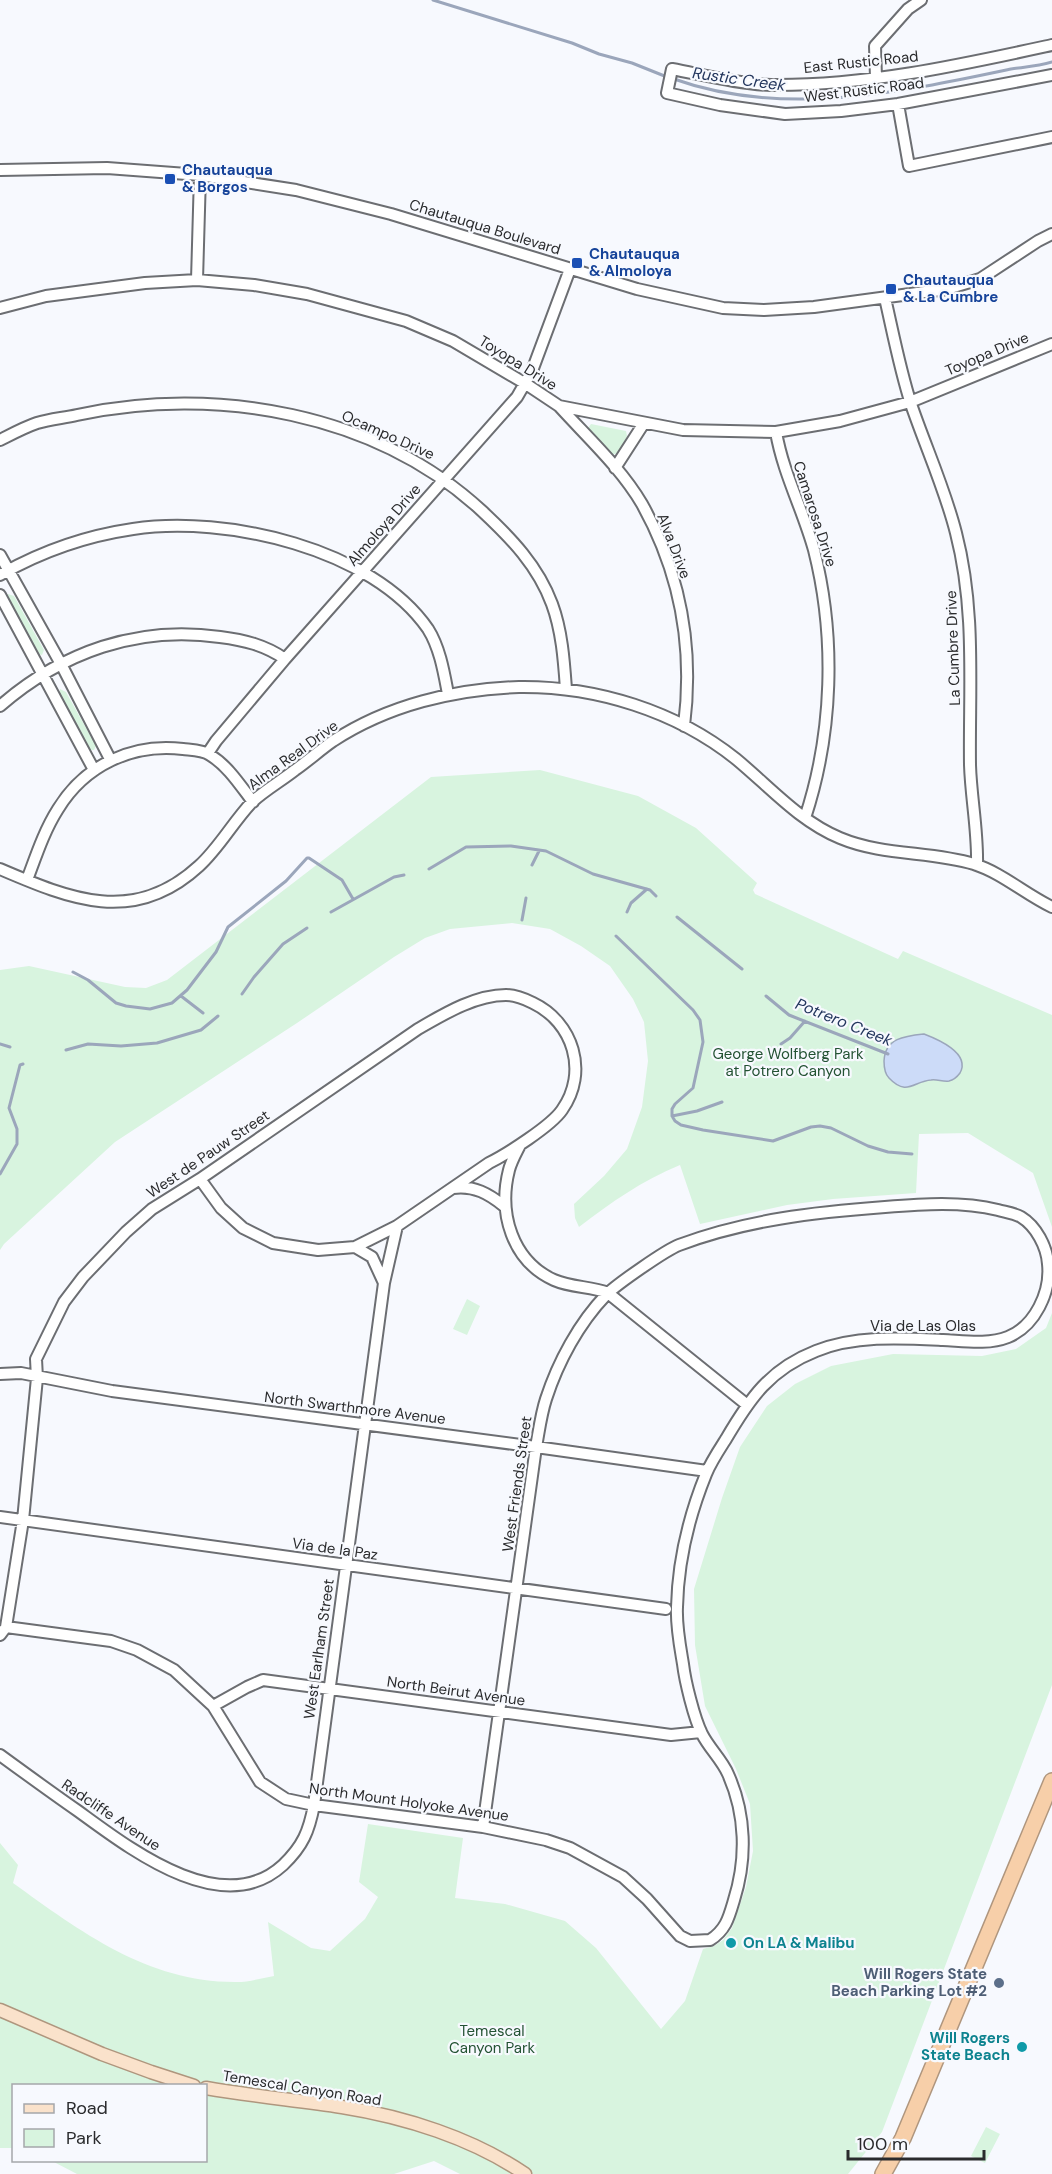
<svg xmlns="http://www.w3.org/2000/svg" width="1052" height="2174" font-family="'DM Sans',sans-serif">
	<rect width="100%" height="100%" fill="#f7f9fe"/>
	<path fill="#d8f4df" d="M591 424 626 431 627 436 618 453 612 455 590 433 588 428Z
		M8 594 14 596 44 650 42 655 37 654 6 597Z
		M60 689 66 692 96 746 94 750H89L59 695Z
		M540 770 638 796 696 828 757 883 753 890 755 894 898 959 903 951 1052 1015V1227L1033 1173 968 1133 919 1134 916 1193 833 1199 787 1205 700 1224 680 1165C641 1181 612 1202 579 1227L575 1218 574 1204 604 1176 627 1149 642 1107 648 1061 644 1022 633 999 610 966 581 946 550 929 512 923 450 929 425 938 394 957 297 1023 115 1142 4 1244 0 1250V970L29 966 125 987 146 988 167 980 431 777Z
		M467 1299 480 1306 467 1335 453 1329Z
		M1052 1313V1685L882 2132 848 2174H460L434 2161 394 2174H77L52 2161 206 2160V2086H14L13 2148H0V1843L18 1865 13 1883C81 1932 149 1983 237 1982 249 1982 262 1978 274 1976L268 1922 311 1948 330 1951 365 1919 378 1897 359 1882 368 1824 463 1838 455 1898 505 1904 565 1921 596 1948 661 2029 685 2001 703 1949 714 1946 723 1940 732 1928 746 1887 753 1851 750 1804 736 1769 705 1706 695 1645 694 1589 722 1498 740 1447 767 1406 795 1384 831 1366 893 1354 982 1356 1016 1349 1046 1328Z
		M986 2127 1000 2134 985 2163 971 2156Z"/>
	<path fill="#ccdbf8" stroke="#9ba6bb" stroke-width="1.5" d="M924 1034C937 1039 971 1053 960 1073 957 1077 954 1080 949 1081 943 1082 937 1079 931 1080 914 1081 907 1097 889 1078 885 1074 884 1068 884 1061 885 1038 905 1036 924 1034Z"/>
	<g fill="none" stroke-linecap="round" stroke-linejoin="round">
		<path stroke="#9ba6bb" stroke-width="3" d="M433 0 572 43 599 54 632 63 667 77
			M674 79C782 118 902 92 1011 69 1025 67 1039 66 1052 62
			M532 865 539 851
			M429 869 466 847 511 846 546 851 593 874 650 890 656 896
			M331 912 394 877 404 875
			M627 912 631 903 647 889
			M677 917 742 969
			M522 920 526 898
			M616 936 693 1010 700 1020 703 1042 693 1088 675 1104 672 1109V1116L675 1121 681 1125 703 1130 773 1141 811 1127 820 1126 831 1128 868 1146 888 1152 912 1154
			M73 972 88 980 116 1003 126 1006 150 1009 172 1003 187 990 216 952 228 927 286 881 307 858H309L342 880 353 899
			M242 994 254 977 283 944 307 928
			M181 996 203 1013
			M766 996 789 1015 888 1054
			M0 1044 10 1047
			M781 1044 790 1038 805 1021
			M66 1050 88 1044 121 1046 157 1043 201 1030 218 1016
			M672 1116 697 1111 722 1102
			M0 1174 17 1144V1129L9 1108 20 1065 23 1064"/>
		<g stroke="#6c6e72" stroke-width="14">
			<path id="minor" d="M1052 45C960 65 866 86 771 85 739 84 704 75 672 69L667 93 720 105 785 114 841 111 898 104 1052 75
				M876 78 875 46 908 9 921 0
				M898 104 909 166 1052 137
				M0 170 107 168 200 175 296 190 391 214 637 289 723 308 764 310 814 307 947 289 980 279 1038 241 1052 234
				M197 280 200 175
				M885 298C893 333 900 370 911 404 926 448 945 489 956 533 976 610 969 687 970 765 971 798 978 831 977 865
				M0 308 46 296 145 283 197 280 254 285 307 294 406 321 453 341 526 384 559 406 683 430 776 432 840 421 910 402 1052 344
				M559 406C587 437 621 468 642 504 681 574 694 647 684 726
				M776 432C783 473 803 510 814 550 836 637 833 733 805 818
				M0 440C12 434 25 427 37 423 50 419 64 418 77 415 216 385 376 413 482 511 511 538 538 566 552 604 562 631 564 661 566 689
				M615 468 644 423
				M0 555 61 664 110 759
				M0 575C42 551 85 536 133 529 226 515 372 548 428 629 440 648 444 673 448 694
				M0 595 94 770
				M0 706C62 652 138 625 220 637 244 640 265 645 285 659
				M208 753 216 741 285 659 517 397 532 371 570 269
				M0 869C70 899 134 926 199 866 219 848 233 822 252 802 265 790 281 781 295 770 308 761 320 750 333 741 388 705 455 689 519 687 596 686 676 711 736 759 770 787 799 821 840 838 883 856 930 851 974 864 1002 873 1025 894 1052 907
				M27 880C36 856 44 831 58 809 85 765 132 743 183 749 191 750 203 750 210 755 228 766 240 785 253 802
				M520 1145C516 1153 511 1162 509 1170 498 1213 512 1261 554 1280 572 1288 591 1286 608 1293L746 1404
				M200 1179 221 1208 243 1228 273 1243 318 1250 355 1247 397 1226
				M453 1188C474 1185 489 1194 504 1206
				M355 1247 372 1257 384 1283
				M0 1374 21 1373 112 1391 536 1447 707 1471
				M0 1517 666 1609
				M6 1627 111 1641 137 1650 174 1670 213 1706 260 1782 286 1799 314 1805 483 1827 546 1840 570 1848 623 1877 647 1899 680 1936 690 1941 710 1940C726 1930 729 1917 734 1900 747 1859 746 1814 728 1774 722 1760 709 1748 702 1734 694 1718 685 1681 683 1664 680 1646 676 1626 677 1607 678 1562 689 1516 706 1474 711 1462 719 1450 726 1439 750 1398 770 1369 816 1351 855 1335 902 1338 943 1340 964 1341 988 1345 1008 1337 1035 1326 1051 1292 1048 1264 1047 1247 1036 1226 1021 1217 1014 1213 1005 1212 998 1210 962 1201 922 1204 885 1207 816 1212 745 1220 679 1245 666 1250 617 1284 606 1295 579 1323 558 1362 546 1399 541 1414 539 1431 536 1447L483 1827
				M0 1635 6 1627 23 1520 37 1378 36 1359 64 1302 83 1277 126 1232 152 1209 200 1179 418 1029C444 1014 475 995 506 995 515 995 525 999 533 1003 573 1022 589 1072 562 1110 551 1126 507 1154 489 1163L397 1226 384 1283 314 1805C309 1831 303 1846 283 1865 222 1921 129 1848 78 1811 52 1793 26 1774 0 1755
				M213 1706 247 1687 263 1680 671 1735 701 1732"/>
		</g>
		<g stroke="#af967e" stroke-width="15">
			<path id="major" d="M0 2010 102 2054 151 2072 194 2086
				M206 2088C251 2096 296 2100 342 2107 405 2117 472 2138 525 2174"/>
		</g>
		<g stroke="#af967e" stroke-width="18">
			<path id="highway" d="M883 2174 903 2138 1052 1781"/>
		</g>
		<use href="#minor" stroke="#fff" stroke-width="10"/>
		<use href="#major" stroke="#fae2cb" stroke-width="12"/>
		<use href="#highway" stroke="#f7cfa9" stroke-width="15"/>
	</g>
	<g fill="#1a4fb4" stroke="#f7f9fe" stroke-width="2">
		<rect x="164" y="173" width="12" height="12" rx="3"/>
		<rect x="571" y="257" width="12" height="12" rx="3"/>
		<rect x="885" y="283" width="12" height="12" rx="3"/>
	</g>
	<g fill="#0f9aa8" stroke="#f7f9fe" stroke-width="2">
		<circle cx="731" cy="1943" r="6"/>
		<circle cx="1022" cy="2047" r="6"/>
	</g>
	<circle fill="#5c6f8a" stroke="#f7f9fe" stroke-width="2" cx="999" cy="1983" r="6"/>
	<g text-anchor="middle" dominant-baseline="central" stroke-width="4.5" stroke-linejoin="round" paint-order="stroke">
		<g font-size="15" fill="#2a2b2d" stroke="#f7f9fe">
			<text transform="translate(861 62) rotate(-6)">East Rustic Road</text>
			<text transform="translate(864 90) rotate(-7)">West Rustic Road</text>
			<text transform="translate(485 227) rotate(17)">Chautauqua Boulevard</text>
			<text transform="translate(987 354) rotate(-23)">Toyopa Drive</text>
			<text transform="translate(518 363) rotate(32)">Toyopa Drive</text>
			<text transform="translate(388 435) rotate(24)">Ocampo Drive</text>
			<text transform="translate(815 514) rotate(72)">Camarosa Drive</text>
			<text transform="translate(384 525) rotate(-49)">Almoloya Drive</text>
			<text transform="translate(674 546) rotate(69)">Alva Drive</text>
			<text transform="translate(953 648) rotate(-92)">La Cumbre Drive</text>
			<text transform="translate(293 755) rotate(-36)">Alma Real Drive</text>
			<text transform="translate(208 1154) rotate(-34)">West de Pauw Street</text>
			<text x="923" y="1326">Via de Las Olas</text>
			<text transform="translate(355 1408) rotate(7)">North Swarthmore Avenue</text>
			<text transform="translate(517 1484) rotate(-82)">West Friends Street</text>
			<text transform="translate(335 1549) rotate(8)">Via de la Paz</text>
			<text transform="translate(319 1649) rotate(-82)">West Earlham Street</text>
			<text transform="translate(456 1691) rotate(8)">North Beirut Avenue</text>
			<text transform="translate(409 1802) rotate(8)">North Mount Holyoke Avenue</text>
			<text transform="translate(111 1815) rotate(34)">Radcliffe Avenue</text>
			<text transform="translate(302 2088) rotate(9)">Temescal Canyon Road</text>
		</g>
		<g font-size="15" font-weight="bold" fill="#164399" stroke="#f7f9fe" text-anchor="start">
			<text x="182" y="170">Chautauqua<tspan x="182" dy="17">&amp; Borgos</tspan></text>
			<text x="589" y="254">Chautauqua<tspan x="589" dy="17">&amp; Almoloya</tspan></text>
			<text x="903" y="280">Chautauqua<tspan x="903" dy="17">&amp; La Cumbre</tspan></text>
		</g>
		<g font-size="15" fill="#235233" stroke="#f7f9fe">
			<text x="788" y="1054">George Wolfberg Park<tspan x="788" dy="17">at Potrero Canyon</tspan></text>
			<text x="492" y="2031">Temescal<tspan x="492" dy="17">Canyon Park</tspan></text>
		</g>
		<g font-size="15" font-weight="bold" fill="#0d838f" stroke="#f7f9fe" text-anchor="start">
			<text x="743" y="1943">On LA &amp; Malibu</text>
			<text x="1010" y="2038" text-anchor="end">Will Rogers<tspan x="1010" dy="17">State Beach</tspan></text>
		</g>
		<g font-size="15" font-weight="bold" fill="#4e5e75" stroke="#f7f9fe" text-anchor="end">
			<text x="987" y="1974">Will Rogers State<tspan x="987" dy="17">Beach Parking Lot #2</tspan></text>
		</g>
		<g font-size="16" font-style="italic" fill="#23365d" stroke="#f7f9fe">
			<text transform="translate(739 79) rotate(8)">Rustic Creek</text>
			<text transform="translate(844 1022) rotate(22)">Potrero Creek</text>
		</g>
	</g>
	<rect x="12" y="2084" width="195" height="78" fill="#f7f9fe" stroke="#a5a7aa" stroke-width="1.5"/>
	<rect x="24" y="2104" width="30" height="9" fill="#fae2cb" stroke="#a5a7aa" stroke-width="1.5"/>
	<text x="66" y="2114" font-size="18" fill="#2a2b2d">Road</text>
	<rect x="24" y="2129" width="30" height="18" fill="#d8f4df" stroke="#a5a7aa" stroke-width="1.5"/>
	<text x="66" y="2144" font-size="18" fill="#2a2b2d">Park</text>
	<path d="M848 2150v9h136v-9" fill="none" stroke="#2a2b2d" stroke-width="3"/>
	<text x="857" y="2150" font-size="18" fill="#2a2b2d" stroke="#f7f9fe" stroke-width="4.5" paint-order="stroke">100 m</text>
</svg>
